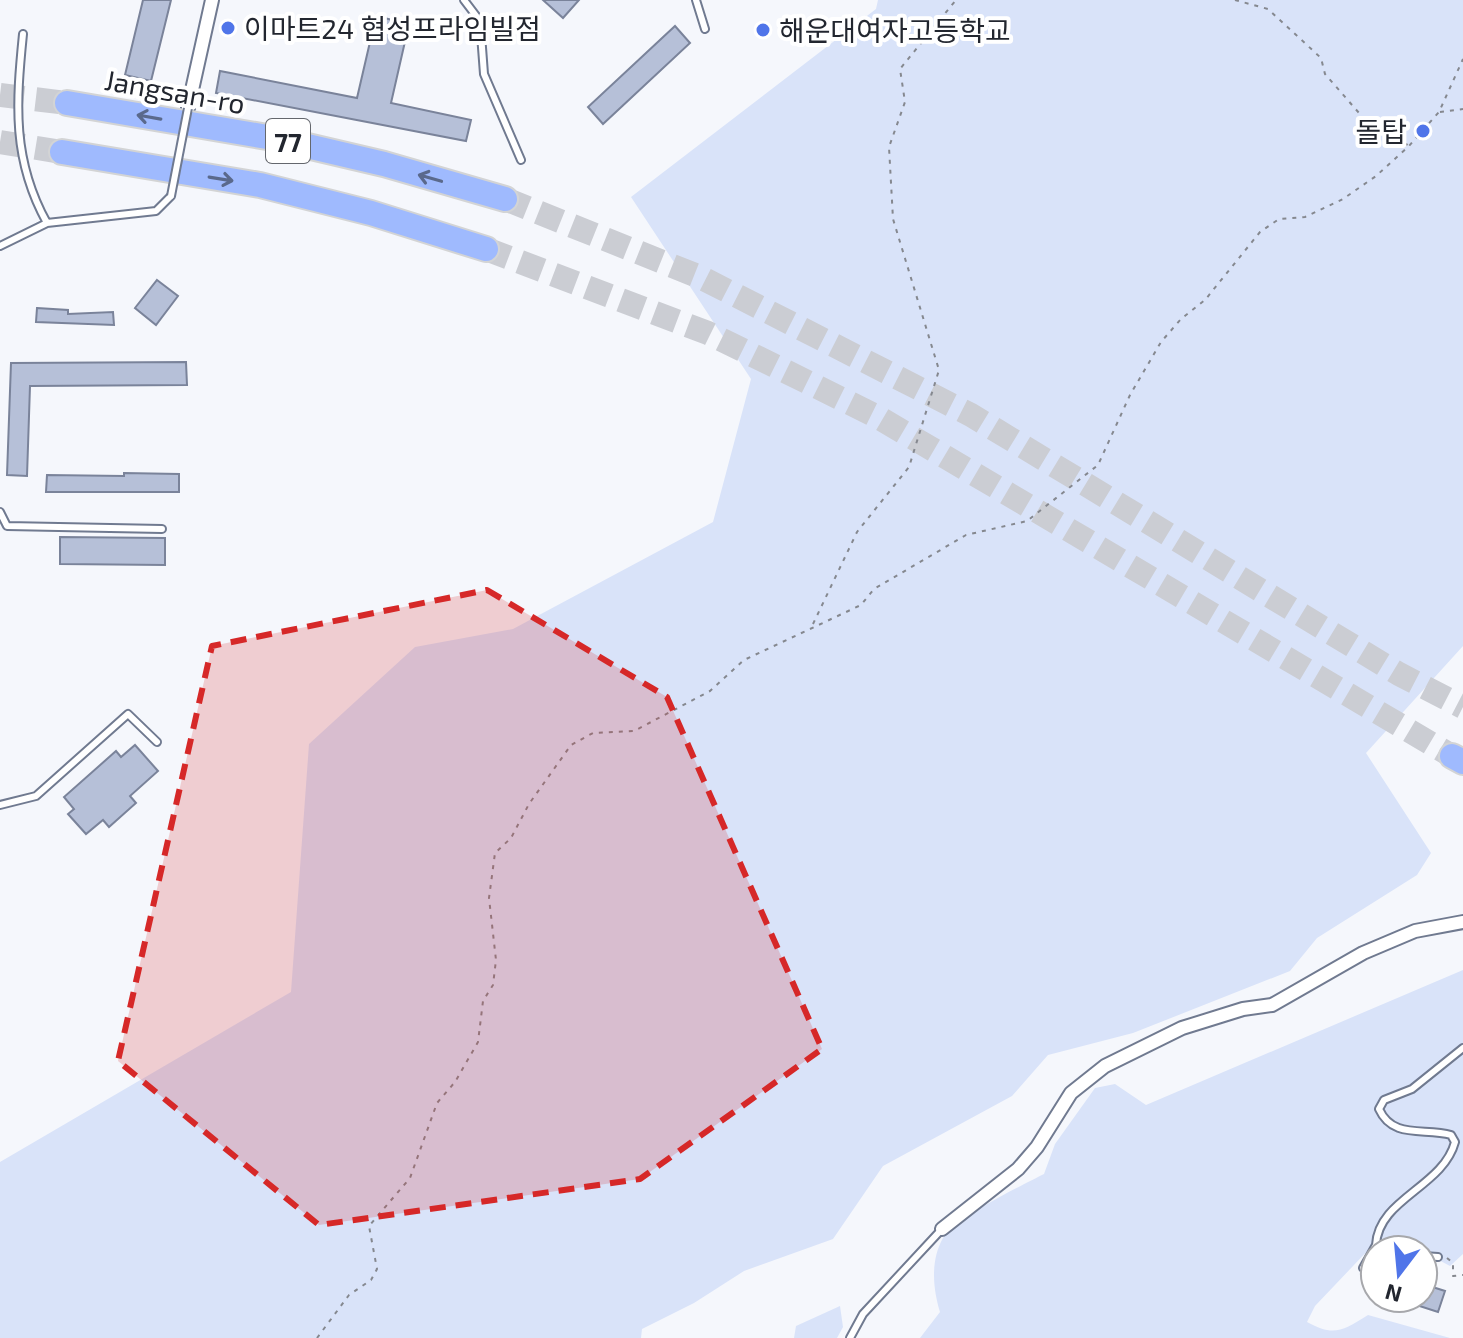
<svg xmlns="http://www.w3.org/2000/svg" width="1463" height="1338" font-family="'Exo 2','Noto Sans KR',sans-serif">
	<rect width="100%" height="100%" fill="#f5f7fc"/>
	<path fill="#d9e3f9" d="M878 0H1463V646L1366 753 1431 853 1417 875 1317 938 1290 971 1133 1033 1048 1055 1012 1096 883 1166 833 1239 744 1271 694 1303 642 1329 641 1338H0V1162L291 992 309 744 415 647 513 629 713 522 751 379 631 197 876 9Z
		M1463 970V1254L1450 1266 1405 1242 1373 1245 1315 1306 1307 1322C1334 1337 1342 1331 1368 1315L1450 1338H920L940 1312C933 1289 930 1261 943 1238 954 1218 1021 1186 1044 1174L1055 1144 1095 1088 1115 1084 1146 1105Z
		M840 1306 843 1327 837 1338H794L796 1326Z"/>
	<path fill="#b6c0d8" stroke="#7a839a" stroke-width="2" d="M143 0H171L151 81 125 75Z
		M543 0H579L563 18Z
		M376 16 409 24 391 103 471 120 466 141 216 93 220 71 357 98Z
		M675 26 690 43 603 124 588 107Z
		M157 280 178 296 156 325 135 308Z
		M37 308 68 310V314L113 312 114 325 36 322Z
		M186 362 187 385 30 386 27 476 7 475 11 363Z
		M124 473 179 474V492H46L47 475 124 476Z
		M60 537 165 538V565L60 564Z
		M135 745 158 771 130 796 136 803 109 827 103 820 86 834 68 814 74 809 64 797 116 751 121 757Z
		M1423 1284 1445 1291 1438 1312 1401 1300 1423 1298Z"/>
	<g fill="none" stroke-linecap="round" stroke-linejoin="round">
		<path stroke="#cbcdd3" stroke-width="24" stroke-dasharray="24 12" stroke-linecap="butt" d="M0 95 67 103
			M0 142 62 152
			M505 199 700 277 971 415 1399 674 1463 707
			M486 249 708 333 876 416 1452 756"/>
		<g stroke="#707a90" stroke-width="10">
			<path id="lane" d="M464 0 480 21 484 74 521 160
				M696 0 705 29
				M23 34C16 104 12 160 47 223L156 211 171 196
				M0 246 47 223
				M0 512 7 526 162 529
				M0 805 36 796 128 714 157 742
				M1386 1250 1376 1245C1378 1199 1443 1187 1455 1142L1451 1135C1425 1127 1393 1140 1379 1109L1384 1100 1412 1089 1463 1048
				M1423 1256 1438 1257
				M1363 1268 1376 1245
				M850 1338 863 1314 942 1229"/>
		</g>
		<g stroke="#707a90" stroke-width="16">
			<path id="street" d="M188 108 212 0
				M942 1229 1018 1169 1037 1147 1071 1093 1105 1066 1182 1028 1243 1009 1272 1005 1363 953 1415 931 1463 922"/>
		</g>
		<g stroke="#d3d4d5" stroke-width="28">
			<path id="highway" d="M67 103 273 138 384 164 505 199
				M62 152 260 185 371 213 486 249
				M1452 756 1463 762"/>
		</g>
		<path stroke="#85888f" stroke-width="2" stroke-dasharray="4 6" stroke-linecap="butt" d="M1235 0 1268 9 1321 58 1325 74 1373 129 1408 145
			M1440 112 1463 109
			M813 624 857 532 909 467 939 370 893 219 889 147 905 102 900 69 956 0
			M1447 1258 1453 1263V1276L1463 1275
			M317 1338 349 1295 371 1280 377 1269 369 1226 410 1178 437 1103 455 1082 478 1042 483 1001 493 985 496 960 489 898 495 853 511 838 529 804 571 745 593 733 634 731 710 691 744 660 861 605 874 589 966 535 1027 521 1098 465 1130 395 1161 342 1181 319 1205 300 1260 232 1279 219 1305 217 1343 199 1376 176 1409 146 1439 112 1463 59"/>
		<use href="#lane" stroke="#fff" stroke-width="6"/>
		<use href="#street" stroke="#fff" stroke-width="12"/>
		<use href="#highway" stroke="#9fbafe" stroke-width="24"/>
		<g stroke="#707a90" stroke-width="10" stroke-linecap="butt">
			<path id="lane-bridge" d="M171 196 188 108"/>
		</g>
		<use href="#lane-bridge" stroke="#fff" stroke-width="6"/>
	</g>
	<defs><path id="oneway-shaft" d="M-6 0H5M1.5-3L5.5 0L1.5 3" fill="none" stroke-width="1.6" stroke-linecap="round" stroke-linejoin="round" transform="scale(2)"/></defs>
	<g stroke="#5a698c">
		<use href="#oneway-shaft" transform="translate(149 117) rotate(-170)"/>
		<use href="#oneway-shaft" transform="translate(430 178) rotate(-164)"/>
		<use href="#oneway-shaft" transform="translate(221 179) rotate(9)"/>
	</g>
	<path fill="#d62828" fill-opacity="0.2" stroke="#d62828" stroke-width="6" stroke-dasharray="16 10" stroke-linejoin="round" d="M487 590 667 697 822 1049 640 1179 319 1225 118 1061 212 646Z"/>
	<g fill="#5075e9" stroke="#fff" stroke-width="3">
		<circle cx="228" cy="28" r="8"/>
		<circle cx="763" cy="30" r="8"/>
		<circle cx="1423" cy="131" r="8"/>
	</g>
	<g text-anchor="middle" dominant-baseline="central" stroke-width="8" stroke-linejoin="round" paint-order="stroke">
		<rect fill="#fff" stroke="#64676d" stroke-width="2" x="266" y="119" width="44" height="44" rx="6"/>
		<g font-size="26" font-weight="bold" fill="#22262f">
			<text x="288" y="141">77</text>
		</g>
		<g font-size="28" fill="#22262f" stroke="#fff" text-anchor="start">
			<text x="244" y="28">이마트24 협성프라임빌점</text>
			<text x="779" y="30">해운대여자고등학교</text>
			<text x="1407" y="131" text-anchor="end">돌탑</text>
		</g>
		<g font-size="28" fill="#22262f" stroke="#fff">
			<text transform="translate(175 91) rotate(10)">Jangsan-ro</text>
		</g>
	</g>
	<g transform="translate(1399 1274) rotate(196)"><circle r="38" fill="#ffffff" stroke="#a7a8ac" stroke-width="2"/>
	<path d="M0-6L14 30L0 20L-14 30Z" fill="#5075e9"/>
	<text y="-12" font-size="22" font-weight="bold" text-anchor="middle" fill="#22262f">N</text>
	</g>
</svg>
